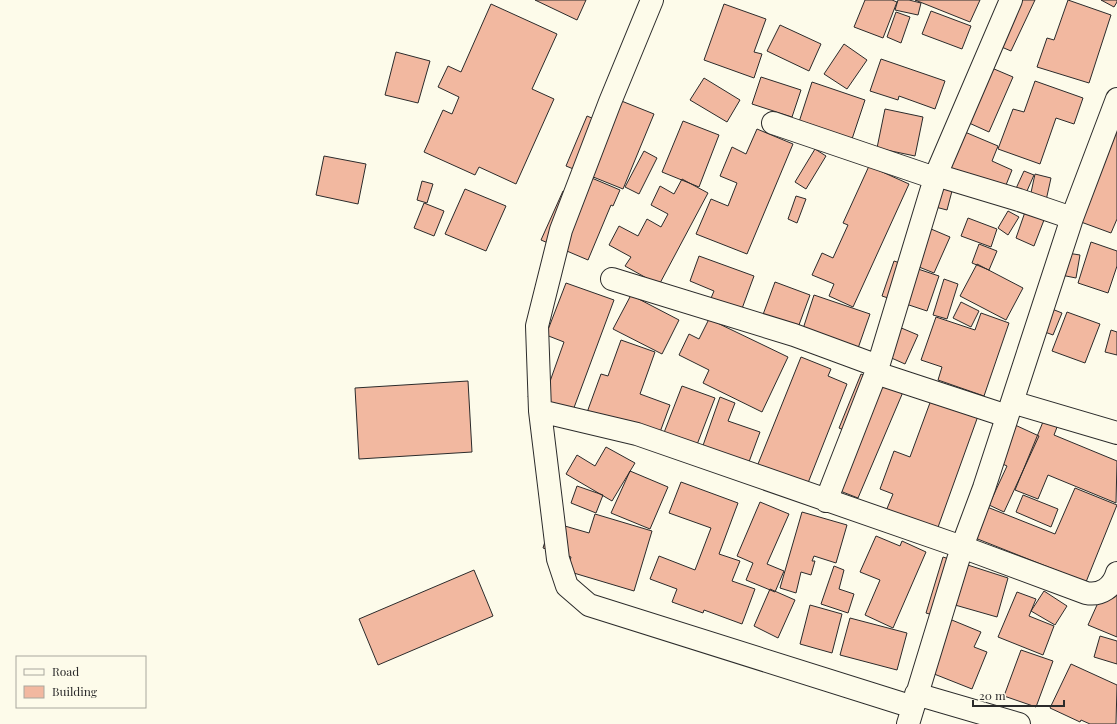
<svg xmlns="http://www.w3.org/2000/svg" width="1117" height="724" font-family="'Playfair Display',serif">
	<rect width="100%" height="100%" fill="#fdfbea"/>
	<path fill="#f2b8a0" stroke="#2b2b2b" d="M535 0H586L577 20Z
		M865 0H892L897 2 883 38 854 27Z
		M898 0H909L921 3 918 15 895 10Z
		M915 0H980L970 22Z
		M1001 0H1035L1011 51 985 40Z
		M1068 0 1111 15 1089 83 1037 67 1047 38 1054 40Z
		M1101 0H1117V2L1114 7Z
		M491 4 557 34 532 89 554 99 516 184 479 167 475 175 424 152 443 110 452 114 459 97 438 87 448 66 461 72Z
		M724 4 766 19 754 52 762 54 754 78 704 60Z
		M931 11 971 26 962 49 922 34Z
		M896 12 910 17 901 43 887 37Z
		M780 25 821 44 809 71 767 51Z
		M844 44 867 60 847 89 824 74Z
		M396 52 430 61 418 103 385 95Z
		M881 59 945 81 935 109 899 96 898 100 870 91Z
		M980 63 1013 77 989 132 958 118Z
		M761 77 801 90 792 117 752 104Z
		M704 78 740 100 727 122 690 100Z
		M1035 81 1083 98 1074 124 1056 118 1040 164 998 149 1013 109 1024 112Z
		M812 82 865 100 852 139 799 122Z
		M614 98 654 114 623 189 566 166 587 116 604 123Z
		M885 109 923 117 915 156 877 148Z
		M683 121 719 135 699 187 662 172Z
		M953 127 998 146 992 161 1012 170 1002 195 936 167Z
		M1117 128V219L1111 233 1081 222Z
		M757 129 793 144 747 254 696 234 711 199 728 206 737 183 720 176 732 147 746 154Z
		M815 149 826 156 806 189 795 182Z
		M644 151 657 158 639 194 625 187Z
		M324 156 366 164 358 204 316 195Z
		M869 166 909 184 853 307 829 296 834 284 812 275 822 253 833 258 848 225 843 223Z
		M1024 171 1034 175 1023 200 1013 195Z
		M1035 174 1051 178 1045 205 1029 202Z
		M587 176 620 190 613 206 611 205 588 260 541 240 563 191 577 197Z
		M682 179 708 193 659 285 625 266 631 257 609 245 619 226 638 236 647 219 661 227 668 214 651 205 660 186 674 194Z
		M422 181 433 184 427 203 417 200Z
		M925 184 952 191 947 210 920 203Z
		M465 189 506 206 486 251 445 234Z
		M796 196 806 199 797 223 788 219Z
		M424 203 444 211 434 236 414 228Z
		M1008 211 1019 217 1008 235 998 228Z
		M1025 212 1044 220 1034 246 1016 238Z
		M968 218 997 229 991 247 961 236Z
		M924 226 950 237 934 273 909 263Z
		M1091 242 1117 251V266L1108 293 1078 283Z
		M979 244 997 251 989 270 972 263Z
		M1061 252 1080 255 1076 278 1056 274Z
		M699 256 754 276 740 314 709 303 714 291 690 281Z
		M894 261 939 276 927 311 882 296Z
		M977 264 1023 288 1006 320 960 296Z
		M944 279 958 284 947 319 933 315Z
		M775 282 810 295 796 333 761 320Z
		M566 283 614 300 572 413 528 397 534 381 548 387 564 342 546 335Z
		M631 295 679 320 662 354 613 329Z
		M814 295 870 314 856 354 801 335Z
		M961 302 979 311 971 327 953 318Z
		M1042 305 1062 313 1053 335 1034 328Z
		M1067 312 1100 324 1085 363 1052 351Z
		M981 313 1009 323 984 396 938 380 942 367 921 360 936 317 975 330Z
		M709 319 788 357 762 412 703 383 709 370 679 355 689 334 699 339Z
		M899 327 918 335 905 364 887 356Z
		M1111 330 1117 332V355L1105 352Z
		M621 340 655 352 640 394 670 405 656 443 585 418 601 374 608 376Z
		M801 357 831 369 828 376 847 384 806 488 756 469Z
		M861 374 903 392 858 498 835 489 857 436 839 428Z
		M468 381 472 452 359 459 355 388Z
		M682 386 715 398 693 455 660 443Z
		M720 397 735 403 728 421 760 432 746 470 700 454Z
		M931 400 978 416 937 530 886 511 893 494 880 489 894 451 910 457Z
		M1045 417 1059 422 1054 435 1117 461 1116 503 1048 475 1038 499 1015 490Z
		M1002 419 1039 436 1004 512 989 505 1007 466 985 456Z
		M606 447 635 463 612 501 566 474 577 455 595 466Z
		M630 471 668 487 650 529 611 513Z
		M681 482 738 503 719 554 740 561 732 581 755 589 742 624 704 610 703 613 672 602 677 589 650 579 659 556 695 570 711 528 669 513Z
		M577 486 603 495 596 513 571 503Z
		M1075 488 1117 505 1086 582 965 534 977 503 1055 534Z
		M1023 495 1058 509 1051 527 1016 512Z
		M760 502 789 514 767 564 784 571 775 592 746 580 753 563 737 556Z
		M802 512 847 525 836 563 814 556 812 561H815L811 575 801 572 796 593 780 588Z
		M595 514 652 531 634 591 567 571 571 557 543 548 551 522 589 533Z
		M876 536 900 546 902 541 926 552 893 628 865 615 880 580 860 572Z
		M943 557 1008 578 997 617 955 605 950 620 926 613Z
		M834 566 844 570 839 589 854 594 848 613 821 604Z
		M474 570 493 616 378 665 359 619Z
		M1110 576 1117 579V637L1088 625Z
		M770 589 795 600 778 638 754 626Z
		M1044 591 1067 606 1055 625 1031 611Z
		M1017 592 1036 599 1029 616 1054 626 1043 655 998 637Z
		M810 605 842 614 832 653 800 644Z
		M850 618 907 633 897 670 840 655Z
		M947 618 981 632 974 647 987 652 972 689 919 668Z
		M1100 636 1117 641V664L1094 657Z
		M1021 650 1053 661 1036 707 1004 696Z
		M1071 664 1117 685 1116 724H1090L1081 720 1080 722 1050 708Z"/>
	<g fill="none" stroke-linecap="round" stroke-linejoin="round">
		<g stroke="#2b2b2b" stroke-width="24">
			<path id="street" d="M652 0 610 102 561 230 537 326 540 411 558 559 567 586 589 605 913 707
				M773 123 935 178
				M936 175 1019 200 1072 218
				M612 279 794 335 878 366
				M876 373 1007 416
				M1012 402 1117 433
				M540 411 637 434 962 547 1086 593C1101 596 1113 587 1117 573
				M826 501 876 373 936 175 1011 0
				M916 694 1019 724
				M908 724 962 547 984 488 1072 218 1117 99"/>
		</g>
		<use href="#street" stroke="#fdfbea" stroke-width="22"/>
	</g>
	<rect x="16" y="656" width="130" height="52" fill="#fdfbea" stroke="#a9a89e"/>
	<rect x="24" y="669" width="20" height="6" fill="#fdfbea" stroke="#a9a89e"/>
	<text x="52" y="676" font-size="12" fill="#2b2b2b">Road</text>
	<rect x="24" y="686" width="20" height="12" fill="#f2b8a0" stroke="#a9a89e"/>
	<text x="52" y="696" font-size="12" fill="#2b2b2b">Building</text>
	<path d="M973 700v6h91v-6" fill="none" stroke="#2b2b2b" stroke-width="2"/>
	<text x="979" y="700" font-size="12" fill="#2b2b2b" stroke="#fdfbea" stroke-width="3" paint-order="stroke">20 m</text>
</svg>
